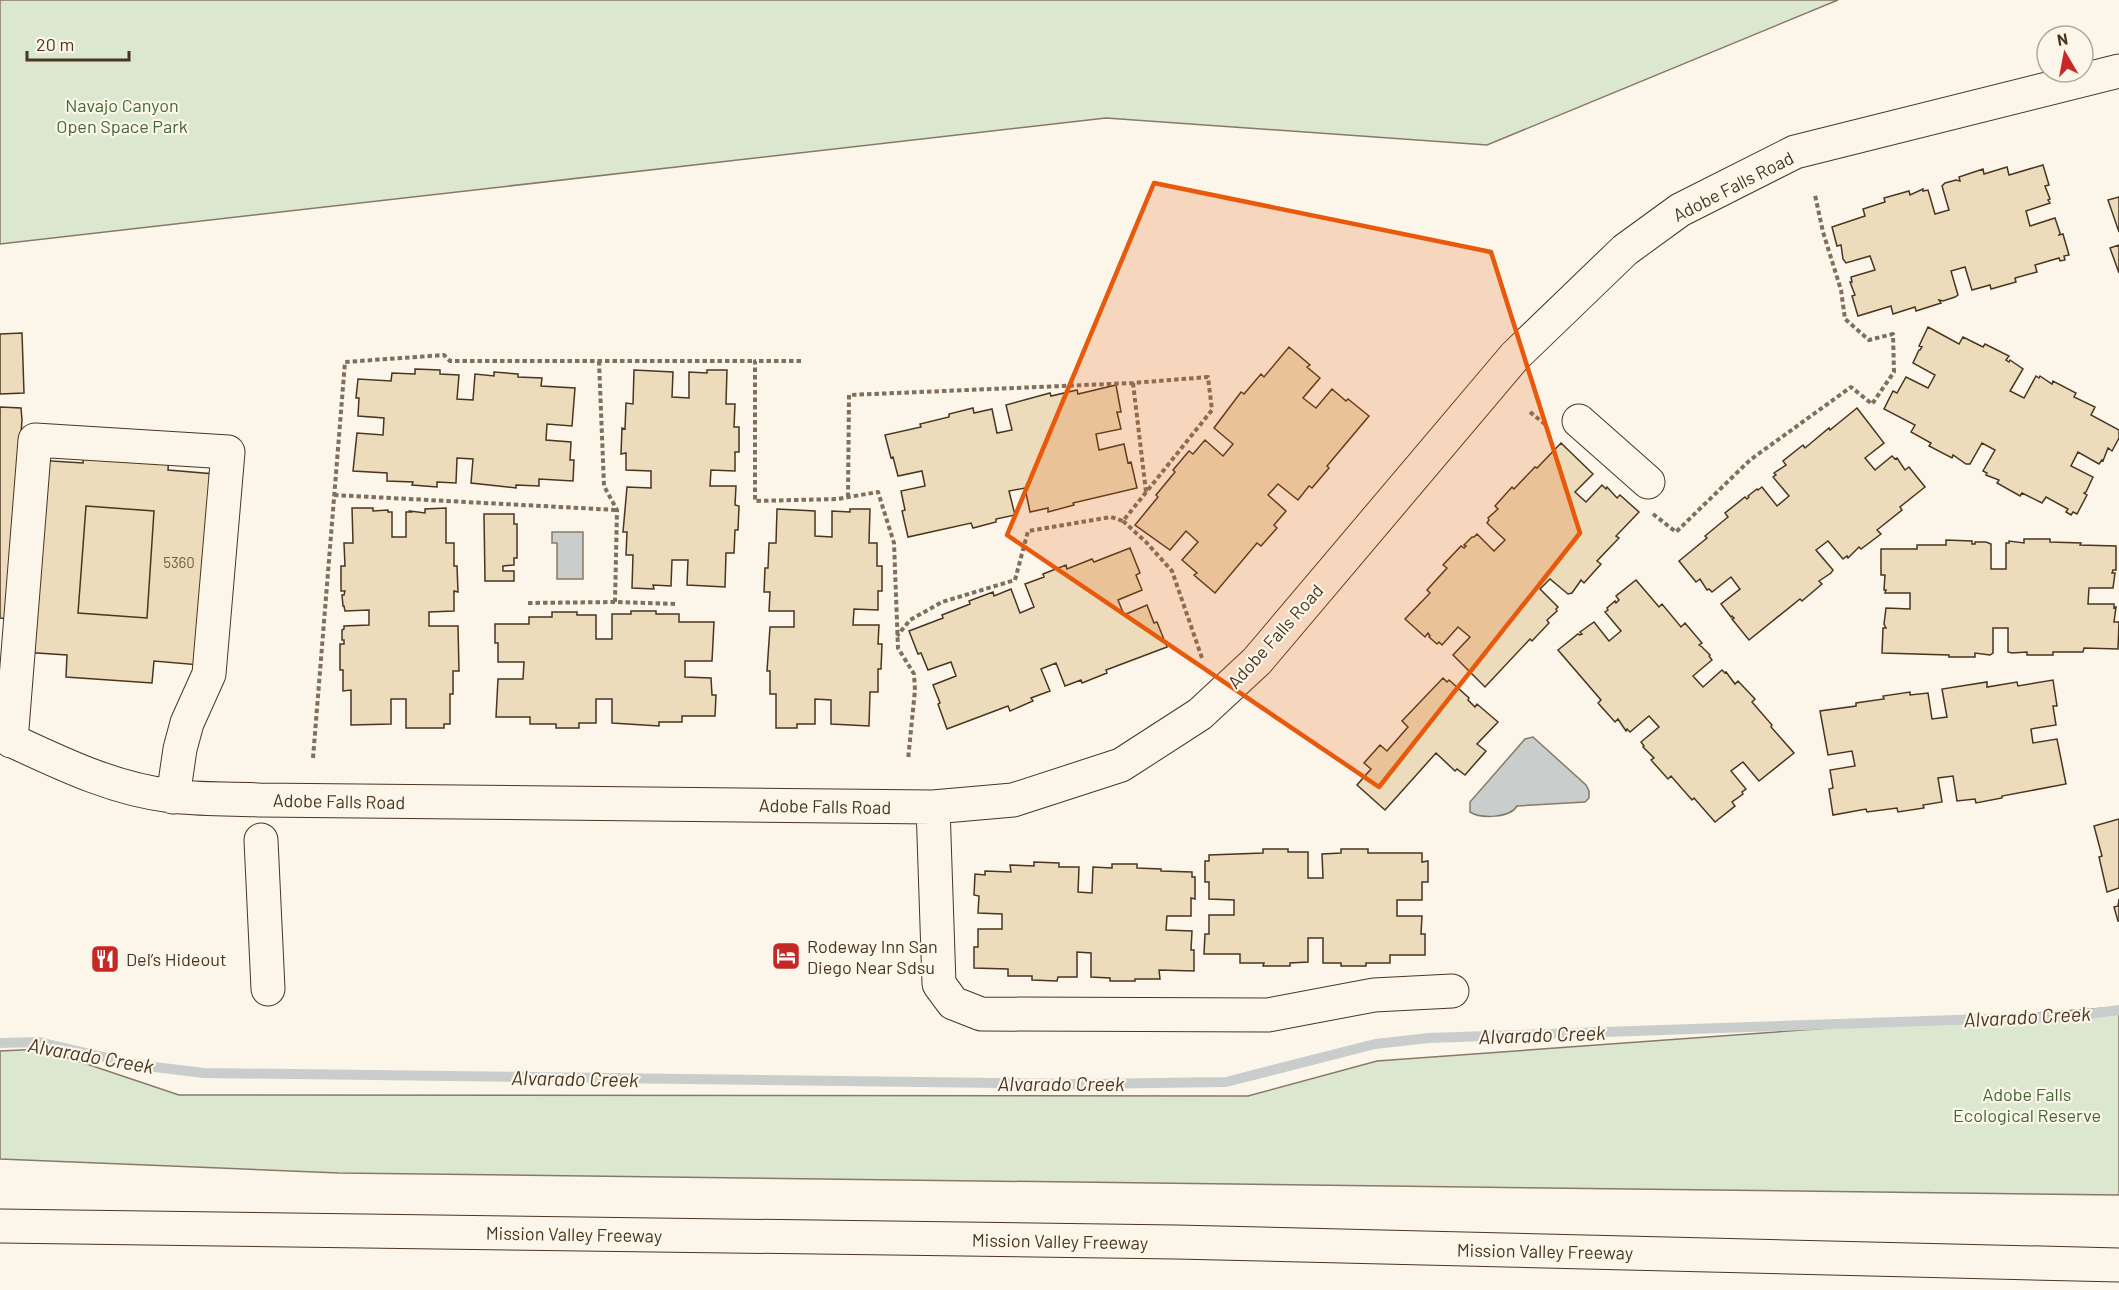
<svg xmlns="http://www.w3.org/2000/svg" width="2119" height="1290" font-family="Barlow,sans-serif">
	<rect width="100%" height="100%" fill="#fbf6e9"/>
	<path fill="#dce7d0" stroke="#887966" stroke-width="1.5" d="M0 0H1838L1487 145 1106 118 0 244Z
		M2119 1007V1195L339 1173 0 1159V1051L42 1049 179 1095 1248 1096 1377 1061Z"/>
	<path fill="#c9cecd" stroke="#887966" stroke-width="1.5" d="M552 532H583V579H557V543H552Z
		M1533 737 1586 785 1589 791V798L1585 802 1517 806C1510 818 1481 819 1470 812V802L1525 739Z"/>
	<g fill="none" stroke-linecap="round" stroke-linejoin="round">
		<path stroke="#c9cecd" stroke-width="10" d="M0 1043 39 1042 138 1065 204 1073 1085 1084 1226 1082 1375 1044 1429 1038 2073 1016 2119 1010"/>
	</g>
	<path fill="#ecdcbc" stroke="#4a3520" stroke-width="1.5" fill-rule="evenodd" d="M2043 165 2049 185 2045 186 2050 199 2048 200 2050 203 2026 211 2030 226 2055 218 2060 233 2059 235 2063 234 2069 255 2064 256 2065 260 2060 261 2059 258 2035 265 2037 272 2015 278 2016 282 1991 289 1990 285 1972 290 1965 267 1951 271 1958 295 1955 297 1943 301 1939 300 1941 303 1916 311 1915 307 1893 314 1891 306 1858 316 1852 296 1855 295 1850 282H1852L1851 277 1875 270 1870 256 1846 263 1843 259 1841 245 1837 246 1832 227 1865 216 1863 209 1885 202 1884 198 1909 191 1910 195 1923 189V191L1928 190 1935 214 1949 210 1942 186 1945 183 1956 180 1960 181 1959 177 1983 169 1984 174 2007 167 2009 175Z
		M2119 197V232L2108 200Z
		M2119 245V273L2110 248Z
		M1928 327 1959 344 1963 337 1983 347 1985 344 2009 356 2006 360 2009 362 2010 360 2023 369 2010 391 2024 398 2036 376 2039 378 2040 376 2052 384 2053 381 2076 393 2074 397 2095 407 2091 415 2119 430V438L2112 451 2108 448 2103 461 2102 460 2099 464 2078 452 2071 466 2093 477 2086 492 2084 493 2087 495 2077 514 2073 512 2071 515 2066 512 2068 509 2046 497 2042 503 2022 493 2020 496 1997 483 1999 480 1986 475 1987 473 1983 471 1995 450 1982 443 1970 464H1966L1953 455 1952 458 1929 446 1931 443 1911 432 1915 425 1884 409 1893 391 1897 393 1906 377 1928 388 1935 375 1913 363 1919 350H1920L1922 347 1919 346Z
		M22 333 24 393 0 394V334Z
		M1289 347 1310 365 1307 367 1320 378 1303 398 1316 408 1332 389 1346 401 1348 399 1369 416 1327 466 1329 468 1312 488 1309 486 1298 500 1278 484 1268 495 1286 511 1274 525 1277 528 1261 546 1257 543 1215 593 1194 575 1197 573 1182 560 1198 542 1186 531 1170 550 1135 525 1158 497 1156 495 1175 472 1173 470 1189 451 1193 454 1205 440 1223 456 1233 444 1214 428 1241 392 1244 394 1261 374 1264 377Z
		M415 369 440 370V374L459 375 457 399 473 400 475 374 494 376V372L518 374V377L542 378 541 386 575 388 572 426 547 424 546 440 571 442 570 460H574L573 481 539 479V486L516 485V488L471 483 473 459 457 458 456 483 437 482V487L412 485 413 482 387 481V473L353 471 357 433 383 435 384 418 358 416 359 398H356L358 379 391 381 392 373 415 374Z
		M634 370 673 372 672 397 689 398V372L707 373V370H727L726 404H735L734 427H739V452H735V471L711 470 710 486H736L735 505 739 506 738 530H735L734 553H726L725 587 687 585 688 560H672L671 586 653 585 654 589 632 588 633 555H626L627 532H623L627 487 651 488V471L626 470V453L621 454 622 428 625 429 626 403 633 404Z
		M1116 385 1121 412H1117L1121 429 1096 434 1099 450 1124 444 1128 463 1131 462 1137 488 1073 503 1074 505 1048 512V508L1030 512 1025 488 1009 491 1015 515 996 519V522L973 528 971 523 908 537 902 511 905 510 901 491 925 486 922 471 898 476 893 457 891 458 885 435 921 427 920 424 949 417V414L973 408 974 413 992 409 997 433 1012 430 1006 405 1050 393 1051 396 1077 390 1078 394Z
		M0 407 21 408 22 420 7 619 0 618Z
		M1857 408 1884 443 1865 458 1875 470 1892 456 1895 459 1897 458 1905 470 1909 467 1925 487 1900 507 1902 510 1877 530 1881 534 1861 549 1859 547 1848 558 1847 556 1843 559 1828 541 1816 550 1833 570 1831 573 1819 581 1822 584 1802 601 1800 599 1749 640 1732 619 1734 618 1732 616 1731 617 1721 604 1740 589 1731 577 1712 592 1709 589 1707 590 1700 579 1696 582 1679 561 1707 538 1705 536 1728 517 1725 513 1745 497 1747 499 1749 497 1748 496 1757 489 1758 490 1762 487 1777 506 1789 496 1773 477 1776 475 1774 473 1786 465 1783 461 1803 445 1805 448 1829 428 1830 430Z
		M1561 443 1593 474 1575 492 1586 502 1602 485 1606 489 1607 487 1617 498 1620 495 1639 512 1616 536 1619 538 1597 561 1601 564 1584 583 1581 580 1579 583 1572 593 1568 594 1550 579 1540 589 1558 607 1556 609 1557 611 1547 620 1549 623 1532 641 1530 639 1485 687 1453 655 1470 637 1458 627 1442 645 1439 642 1437 644 1429 637 1430 636 1428 633 1425 637 1405 619 1430 593 1427 590 1447 568 1443 565 1461 546 1464 548 1466 546 1464 545 1472 537H1474L1477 534 1494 551 1505 540 1487 523 1489 520 1488 518 1498 509 1495 506 1512 487 1514 489 1535 467 1537 468Z
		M84 450 169 456 168 470 215 474 200 665 154 661 152 683 66 677 67 655 22 652 36 460 83 463ZM86 506 154 511 147 618 78 613Z
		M86 506 154 511 147 618 78 613Z
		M352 508H373V511L388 510V512H392V537H406V512H411L410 511 425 513V509L446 508V543H454V566H457L458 592 454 591V611L429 612V626H458L459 671H453V694H450V724H444V728H406V699H391V724L351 725V690L343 691V670H340V644H344V640H342V630L344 629V626L369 625V610L345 611 344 606H343L342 595H344L345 591H341V566H345L344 543H353Z
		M777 509 815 511V536L832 537V511L850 512V509H870L869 543H877V566H882V591H878V610L854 609 853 625H879L878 644H882L881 669H878V692H870L869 726 831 724V700L815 699V724H797V728H776V694H770V671H767L770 627H794V611H769L770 592H764L765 568H768L769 543H776Z
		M484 514H514V524H517V558H514V565L503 566V571H514V581H485Z
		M2024 539H2050V542L2081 543 2080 545 2116 546V570H2113L2112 573H2115L2113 588H2089L2088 604H2114V608L2116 607 2114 622H2119L2118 649 2084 648 2083 652H2053V655H2027V652L2012 653 2008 652V628H1993V653L1990 655 1975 653V657H1949V655L1882 653 1883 628H1886L1884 624 1886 608 1910 609V593H1885L1886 590H1884L1885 575H1881V549H1917V545H1946V540L1972 541V544H1975V542H1986L1991 544V569H2006V543H2009V541L2024 543Z
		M1130 548 1140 573 1136 575 1142 590 1118 600 1124 615 1147 605 1154 623 1157 622 1167 647 1106 670 1107 673 1082 683 1081 680 1065 686 1056 663 1041 669 1050 691 1031 698 1033 701 1010 711 1008 706 947 729 938 704 940 703 933 685 956 676 951 662 928 670 921 653 918 654 909 631 943 618 942 615 970 604 969 601 993 592 994 596 1011 589 1020 613 1034 607 1025 584 1044 577 1043 574 1066 565 1067 569 1092 559 1094 562Z
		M1636 580 1659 607 1662 604 1681 627 1685 623 1702 643 1699 645 1702 647 1710 655 1709 656 1712 660 1693 676 1703 687 1722 670 1725 673 1726 672 1735 684 1738 681 1755 699 1752 702 1772 725 1771 727 1794 753 1759 781 1743 762 1731 771 1746 789 1742 792 1743 794 1732 802 1735 806 1715 822 1694 798 1692 800 1671 776 1668 779 1651 760 1654 758 1643 747 1644 746 1641 742 1659 727 1649 716 1630 732 1627 729 1626 731 1618 719 1615 722 1598 703 1601 700 1558 650 1578 634 1580 635 1582 634 1580 632 1594 622 1609 641 1621 631 1605 612 1608 610 1607 608 1615 601 1616 603 1619 600 1616 596Z
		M631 611H656V614H679V622H714L712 661H685V677L711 678 712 695H716L715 716H682V722H659V726L612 723V699H596V723H579V728H556V724H530V717H496L498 679H523L524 662H498V643H495V624H529V617H552V612H577V615H596V639H612V614H631Z
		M1443 678 1447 682 1449 680 1469 698 1468 700 1475 707 1477 704 1498 722 1477 744 1486 751 1465 775 1457 769 1455 771 1436 753 1385 810 1357 785 1371 769 1364 763 1380 745 1387 751 1408 727 1402 721Z
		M2053 680 2057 706H2053L2056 725 2031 729 2033 743 2057 739 2066 784 2002 796V798L1976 803 1975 799 1957 801 1953 776 1938 778 1942 802 1923 805 1924 808 1898 812 1897 808 1867 812 1866 809 1833 815 1829 789 1833 788 1830 770 1855 766 1852 751 1828 755 1820 711 1856 706V703L1884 699 1883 696 1910 692V695L1928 693 1932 719 1947 717 1942 689 1987 682V687L2017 682 2018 686Z
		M2119 819V888L2107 892 2099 857 2102 856 2094 826Z
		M1263 849H1288V852H1308V878H1323L1322 854 1341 853V849H1368V853H1422V862L1428 861V882H1422V900H1397V916H1422L1421 934H1425V955H1390V963H1366V966H1341V963H1323V938H1308V962L1290 963V966H1263L1264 963H1240V954H1204L1205 934H1209V915H1234V900L1209 899V882H1205V861H1209V855L1263 853Z
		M1034 862 1059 863V867H1079L1078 892 1092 893 1093 867 1112 868V864H1137V868L1161 869V871L1192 872V877H1195V899L1191 898V916H1167L1166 930 1192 931 1191 950H1194V971L1159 970 1160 979H1135V981H1110V978L1091 977V953L1077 952V977H1058L1057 981 1032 980V976H1008V969L974 968V947H978V929H1002V914L978 913 979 896 974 895 975 874 985 875V871L1011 872 1010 865 1034 866Z
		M2119 899V921H2118L2114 907 2118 906Z"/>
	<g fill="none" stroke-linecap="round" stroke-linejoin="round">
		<g stroke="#4a3520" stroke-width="35">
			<path id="minor" d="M1579 421 1648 482
				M0 735C56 761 111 789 172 796 201 800 230 798 259 800L933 807 1013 800 1121 765 1200 714 1257 661 1515 356 1625 250 1680 210 1795 152 2119 71
				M11 741 35 440 228 452 209 674 187 723 180 749 173 797
				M933 807 939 984 953 1003 981 1014 1268 1015 1374 995 1452 991
				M261 840 268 989"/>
		</g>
		<g stroke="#4a3520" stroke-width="35">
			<path id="highway" d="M0 1226 1176 1242 2119 1265"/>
		</g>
		<path stroke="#7f6f5c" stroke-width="4" stroke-dasharray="4.5 3" stroke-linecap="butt" d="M599 361 604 486 617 510 615 602 677 604
			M801 361H755V501L837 499 878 492 894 543 898 648 914 674 915 690 908 760
			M1133 383 1146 492
			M1530 412 1546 425
			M334 495 617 510
			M848 497 849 395 1133 383 1208 377 1212 410 1123 521 1111 517 1028 531 1015 580 942 602 910 620 897 636
			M1653 514 1676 532 1750 460 1851 387 1872 404 1894 372 1893 334 1869 340 1845 319 1841 290 1823 232 1815 195
			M1123 521 1146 542 1172 571 1202 658
			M528 603 615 602
			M313 758 345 362 444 355 450 361H755"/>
		<use href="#minor" stroke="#fbf6e9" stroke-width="33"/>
		<use href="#highway" stroke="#fbf6e9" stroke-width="33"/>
	</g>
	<path fill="#e8590c" fill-opacity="0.2" stroke="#e8590c" stroke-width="4.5" stroke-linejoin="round" d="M1154 183 1491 252 1580 533 1379 787 1007 535Z"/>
	<defs>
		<g id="hotel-square" transform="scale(1.5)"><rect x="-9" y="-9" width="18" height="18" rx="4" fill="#c62828" stroke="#fbf6e9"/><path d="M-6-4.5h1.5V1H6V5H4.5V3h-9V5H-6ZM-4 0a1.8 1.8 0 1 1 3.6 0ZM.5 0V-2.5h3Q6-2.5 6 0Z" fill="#fff"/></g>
		<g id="restaurant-square" transform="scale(1.5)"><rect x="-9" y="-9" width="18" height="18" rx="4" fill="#c62828" stroke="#fbf6e9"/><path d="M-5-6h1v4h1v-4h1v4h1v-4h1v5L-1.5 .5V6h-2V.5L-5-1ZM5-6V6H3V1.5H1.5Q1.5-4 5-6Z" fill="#fff"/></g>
	</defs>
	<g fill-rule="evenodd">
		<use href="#hotel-square" x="786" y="956"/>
		<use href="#restaurant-square" x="105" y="959"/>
	</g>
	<g text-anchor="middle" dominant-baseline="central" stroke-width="4.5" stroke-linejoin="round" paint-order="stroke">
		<g font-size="15" fill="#725f47">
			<text x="179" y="562">5360</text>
		</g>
		<g font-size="18" fill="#436837" stroke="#fbf6e9">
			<text x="122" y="105">Navajo Canyon<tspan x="122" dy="21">Open Space Park</tspan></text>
			<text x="2027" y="1094">Adobe Falls<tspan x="2027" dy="21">Ecological Reserve</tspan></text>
		</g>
		<g font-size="18" fill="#4a3520" stroke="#fbf6e9">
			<text transform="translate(1733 186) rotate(-27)">Adobe Falls Road</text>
			<text transform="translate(1275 636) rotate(-48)">Adobe Falls Road</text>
			<text transform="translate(339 801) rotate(1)">Adobe Falls Road</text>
			<text transform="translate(825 806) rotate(1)">Adobe Falls Road</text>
			<text transform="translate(574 1234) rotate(1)">Mission Valley Freeway</text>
			<text transform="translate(1060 1241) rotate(1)">Mission Valley Freeway</text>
			<text transform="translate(1545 1251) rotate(1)">Mission Valley Freeway</text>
		</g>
		<g font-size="18" fill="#4a3520" stroke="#fbf6e9" text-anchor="start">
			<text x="807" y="946">Rodeway Inn San<tspan x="807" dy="21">Diego Near Sdsu</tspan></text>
			<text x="126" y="959">Del’s Hideout</text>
		</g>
		<g font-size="20" font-style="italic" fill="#4a3520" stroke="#fbf6e9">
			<text transform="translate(2027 1016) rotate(-3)">Alvarado Creek</text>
			<text transform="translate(1542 1034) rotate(-2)">Alvarado Creek</text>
			<text transform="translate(91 1055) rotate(10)">Alvarado Creek</text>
			<text transform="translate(575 1078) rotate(1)">Alvarado Creek</text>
			<text x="1061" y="1083">Alvarado Creek</text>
		</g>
	</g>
	<g transform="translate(2065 54) rotate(350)"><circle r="28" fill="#fbf6e9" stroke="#b4a999" stroke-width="1.5"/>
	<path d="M0-4.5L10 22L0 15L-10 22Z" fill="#c62828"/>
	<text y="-9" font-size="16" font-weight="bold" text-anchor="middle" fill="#4a3520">N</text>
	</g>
	<path d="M27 51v9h102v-9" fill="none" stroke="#4a3520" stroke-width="3"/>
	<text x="36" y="51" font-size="18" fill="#4a3520" stroke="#fbf6e9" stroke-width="4.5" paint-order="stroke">20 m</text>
</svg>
